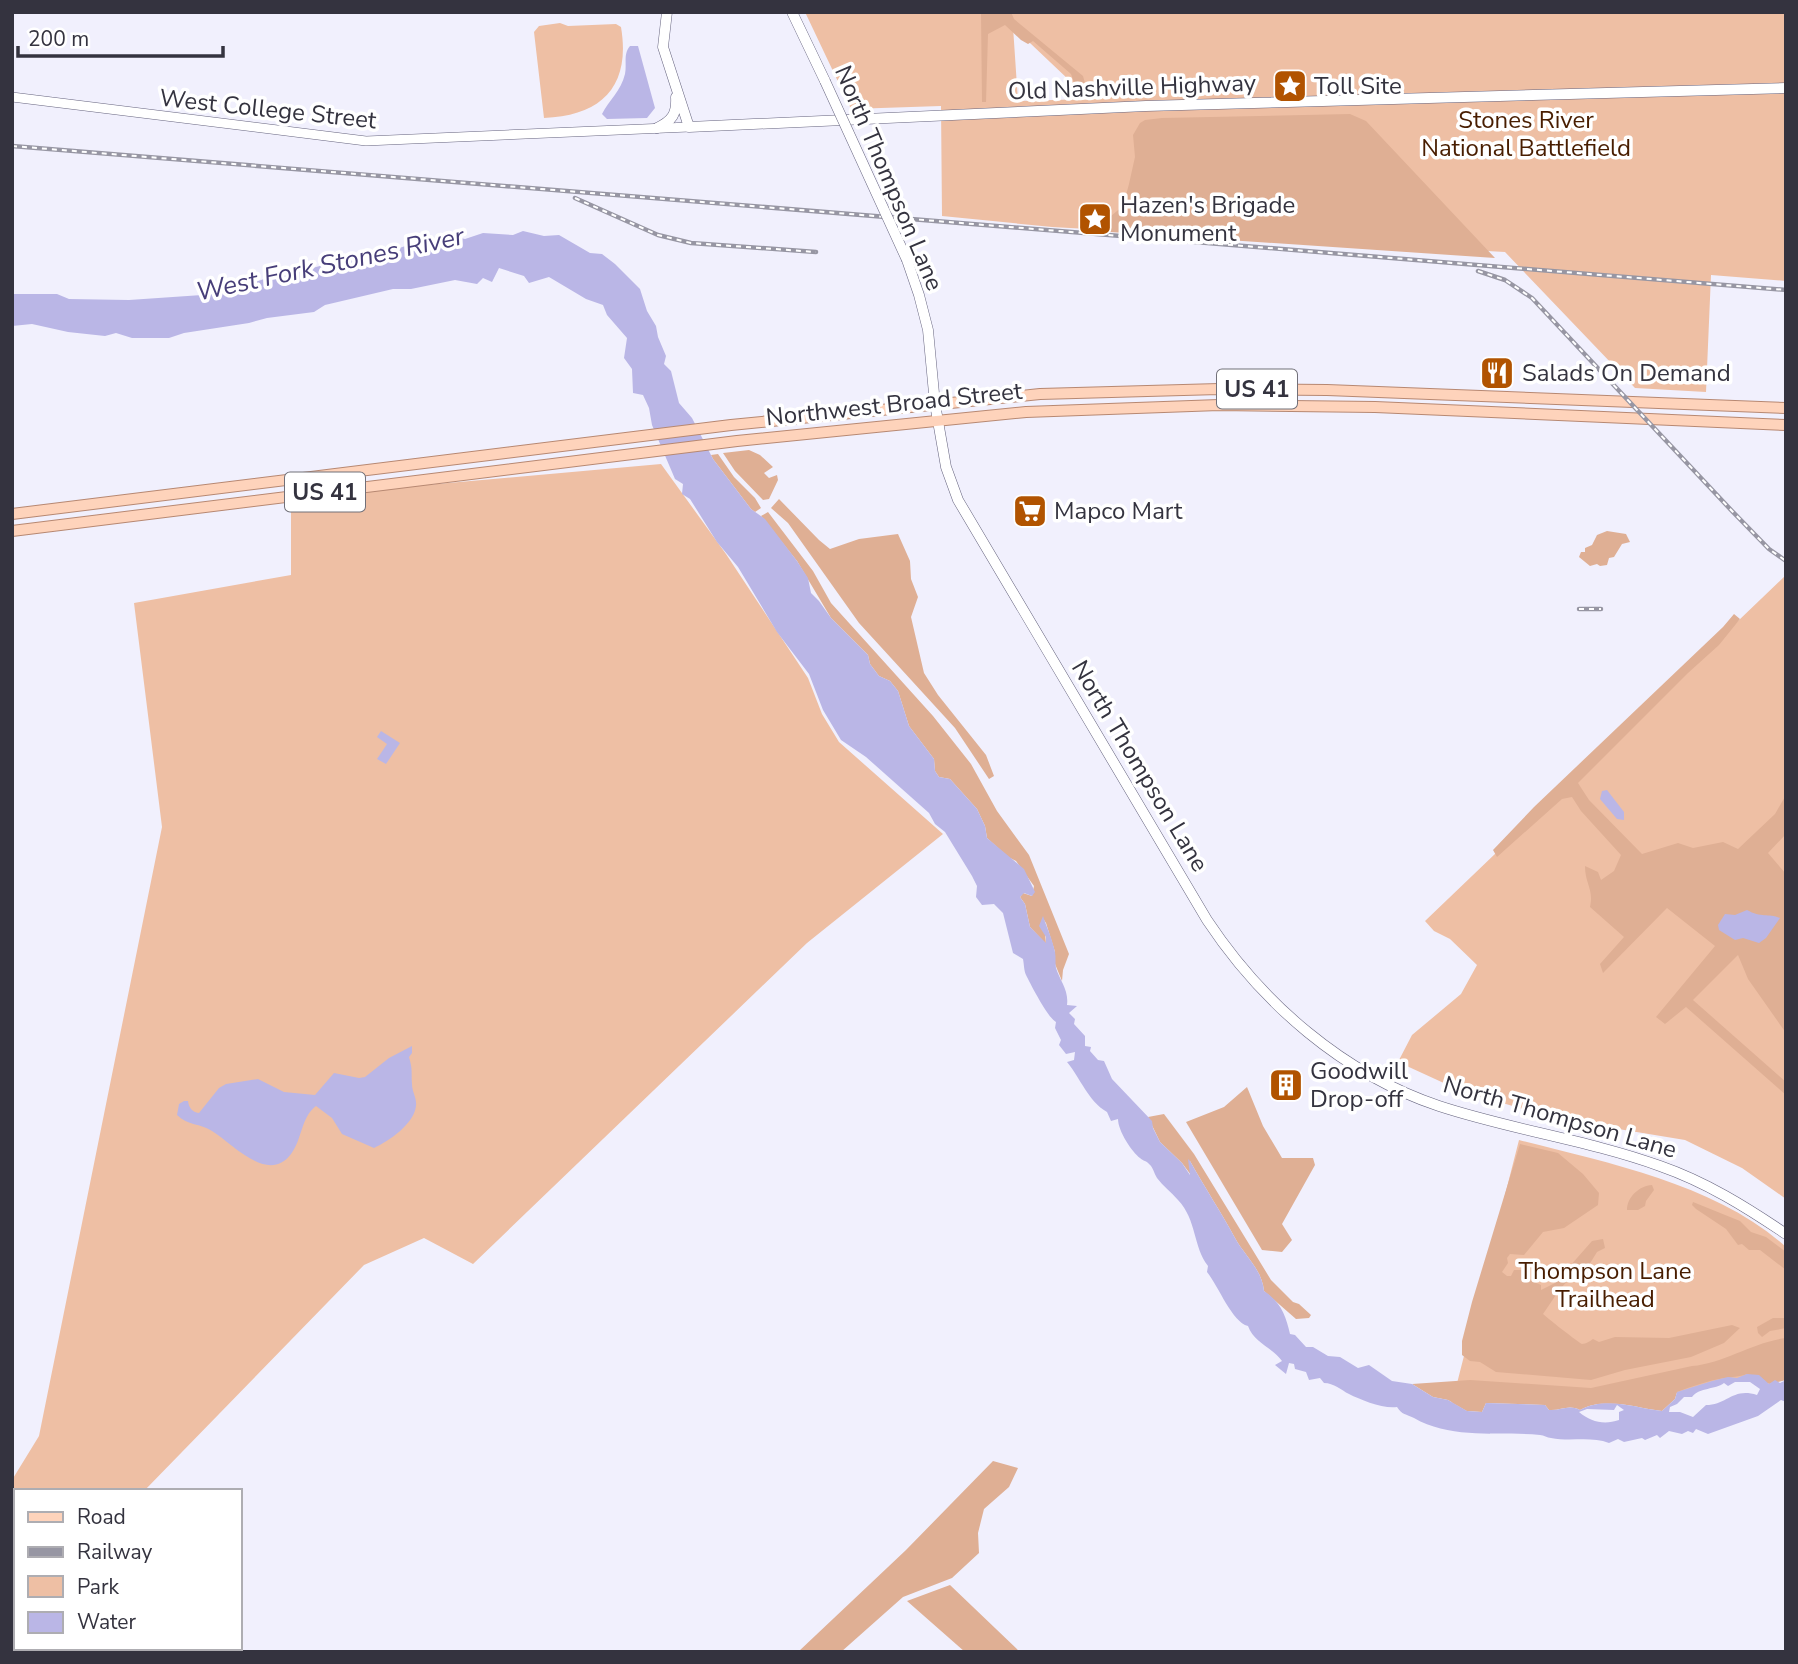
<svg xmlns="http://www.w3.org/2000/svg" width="1798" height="1664" font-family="'Nunito Sans',sans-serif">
	<rect width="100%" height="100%" fill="#f1f0fd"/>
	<path fill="#eebfa4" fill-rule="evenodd" d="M805 12H1786V281L1711 275 1706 392 1635 388 1505 252 1052 227 942 216 941 106 851 109ZM1013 27 1089 99H1088L1018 101Z
		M560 23 568 26 616 24 621 27C631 86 602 116 544 118L534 32 539 26Z
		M661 464 726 554 808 678 822 714 839 742 943 834 807 943 473 1264 424 1238 364 1265 144 1491H16V1534L12 1531V1480L39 1436 162 827 134 603 291 575V497Z
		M1786 575V1199L1742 1168 1685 1140 1576 1122 1529 1111 1459 1090 1398 1062 1412 1035 1461 994 1477 965 1450 939 1434 931 1425 921Z
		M1519 1140C1608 1163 1716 1184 1786 1247V1380L1759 1375 1628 1404 1486 1403 1467 1411 1452 1403Z"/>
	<path fill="#dfaf94" d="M981 12H1011L1014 19 1083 76 1088 94 1077 91 1071 74 1033 41 1028 44 1021 40 1005 25 988 34 986 102H982Z
		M1350 114 1366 121 1495 258 1110 232 1111 216 1123 206 1129 184 1135 157 1133 135 1140 123 1145 120 1162 118Z
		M749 450 760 455 773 467 764 473 769 478 777 475 778 480 769 499 763 500 735 471 723 453Z
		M718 454 734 477 755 498 761 508 755 512 751 509 713 459 711 455Z
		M779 499 819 540 830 549 859 539 898 534 910 561 911 579 918 597 911 617 924 673 938 695 986 755 994 776 989 779 955 728 859 623 788 523 771 508Z
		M768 512 813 571 831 603 933 716 971 764 997 811 1029 855 1069 954 1063 970 1062 981 1055 964V952L1046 923 1044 920 1046 944 1030 927 1025 904 1020 897 1023 893 1032 896 1034 886 1016 861 1008 857 987 838 985 826 977 809 950 779 939 777 935 771 934 759 909 726 898 691 890 681 879 676 870 664 868 655 831 618 797 561 761 516Z
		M1607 531 1626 534 1630 542 1622 544 1614 557 1609 558 1607 565 1600 566 1597 564 1590 566 1579 557 1581 552H1585V548L1592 545 1597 535Z
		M1734 614 1740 619 1719 645 1688 673 1578 783 1589 800 1642 854 1678 843 1693 848 1723 842 1738 849 1775 814 1786 795V834L1768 853 1786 874V1033L1748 979 1738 955 1693 1000 1786 1082V1095L1686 1007 1665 1024 1656 1017 1715 946 1667 908 1603 973 1600 964 1624 937 1590 907C1594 889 1585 884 1585 866L1598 872 1601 880 1614 871 1621 855 1581 811 1572 797 1562 799 1497 857 1493 850 1534 807 1723 627Z
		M1247 1087 1263 1126 1282 1158H1313L1315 1165 1282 1224 1292 1240 1282 1252 1262 1250 1186 1122 1224 1107Z
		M1164 1114 1194 1154 1271 1280 1293 1302 1299 1304 1311 1315 1309 1318 1296 1319 1264 1291C1262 1269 1244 1255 1235 1238 1221 1212 1205 1188 1190 1161L1191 1175 1182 1163 1160 1142 1148 1117Z
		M1520 1144 1558 1153 1583 1174 1599 1193 1598 1205 1564 1228 1543 1232 1524 1255 1510 1254 1507 1258 1508 1263 1502 1272 1507 1276H1511L1514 1270H1523C1526 1281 1533 1281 1541 1285V1290L1555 1283 1592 1241 1603 1239 1605 1248 1597 1252 1589 1265 1576 1272 1560 1289 1543 1314C1546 1317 1579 1343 1582 1344 1586 1344 1590 1341 1593 1339L1599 1342 1615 1337 1669 1338 1732 1325 1740 1328 1724 1343 1691 1357 1625 1370 1591 1380 1496 1372 1480 1362 1470 1361 1462 1355V1341L1472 1302Z
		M1652 1185 1654 1190 1646 1201 1645 1206 1638 1210H1627C1627 1197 1639 1186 1652 1185Z
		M1693 1202 1740 1221 1751 1232 1766 1237 1786 1252V1270L1760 1250H1749L1742 1244 1738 1245 1726 1229 1696 1209 1692 1205Z
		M1773 1318H1786V1328L1770 1331 1762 1337 1758 1333 1757 1327Z
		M1786 1338V1380L1769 1384 1747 1374C1739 1377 1732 1377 1724 1378 1708 1381 1692 1386 1677 1392L1675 1399 1662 1411C1634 1408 1607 1396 1580 1410 1568 1404 1561 1411 1549 1410L1545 1405 1486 1403 1482 1412 1467 1411 1448 1400 1433 1397 1412 1384 1470 1380 1591 1388 1692 1366C1725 1363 1753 1342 1786 1338Z
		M993 1461 1018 1468 1009 1487 984 1509 978 1533 979 1553 952 1578 903 1597 841 1652H798L906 1550Z
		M950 1585 1020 1652H965L907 1601Z"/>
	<path fill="#bab6e6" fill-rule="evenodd" d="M630 46H638L655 108 647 118 607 119 602 114C609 100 621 91 625 74 627 64 623 54 630 46Z
		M523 231 544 236 559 235 590 253 602 254 615 264 640 289 647 311 656 326 658 337 666 356 664 364 671 371 679 403 692 418 713 459 751 509 765 519 797 561 808 578 811 593 819 601 831 618 868 655 870 664 879 676 890 681 898 691 909 726 934 759 935 771 939 777 950 779 977 809 985 826 987 838 1024 869 1035 892 1032 896 1024 893 1020 897 1025 904 1030 927 1046 943V937L1039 926 1043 916C1047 928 1052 938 1055 952 1056 957 1055 963 1056 968 1060 981 1069 990 1067 1005L1077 1006 1069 1013 1075 1019 1074 1024 1085 1036V1046L1091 1047 1090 1051 1098 1060 1104 1061 1112 1079 1152 1121 1153 1128 1160 1142 1182 1163 1190 1175 1188 1159 1190 1161C1205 1188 1221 1212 1235 1238 1244 1255 1262 1269 1264 1291 1281 1302 1286 1316 1290 1334L1295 1335 1306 1347H1313L1328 1356 1340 1357 1358 1368 1369 1365 1392 1381 1412 1384 1433 1397 1448 1400 1467 1411 1482 1412 1486 1403 1545 1405 1549 1410C1561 1411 1568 1404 1580 1410 1607 1396 1634 1408 1662 1411L1675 1399 1677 1392 1712 1381 1728 1377 1737 1378 1747 1374 1759 1375 1769 1384 1775 1380 1780 1383 1786 1380V1402L1781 1400 1758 1416 1708 1434 1696 1429 1693 1433 1688 1431 1682 1434 1669 1431 1660 1438 1657 1435 1645 1440 1642 1438 1624 1442 1618 1439 1609 1443C1591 1436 1570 1442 1551 1438 1547 1438 1544 1435 1540 1435 1499 1431 1452 1440 1414 1418 1406 1414 1402 1415 1397 1407 1383 1409 1361 1400 1349 1394 1341 1390 1334 1383 1324 1383L1320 1378 1309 1380 1306 1372 1295 1369 1294 1364 1289 1363 1286 1374 1275 1365 1282 1361C1272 1347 1254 1343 1248 1326 1232 1322 1219 1287 1207 1272L1208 1266C1193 1247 1197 1220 1178 1200 1171 1192 1163 1186 1157 1178 1154 1173 1153 1167 1149 1164 1147 1161 1143 1161 1140 1158 1132 1152 1118 1131 1118 1119L1111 1121 1107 1112C1088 1101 1081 1079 1067 1062L1074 1060 1075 1052 1066 1054 1059 1045 1061 1040 1055 1028 1056 1022C1048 1018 1031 985 1026 975 1024 971 1024 964 1023 959L1013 953 1003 913 994 904 982 905 976 897 977 886 972 876 945 832 935 824 929 813 866 757 841 740 823 710 809 674 777 632 738 567 717 542 690 499 682 494 683 484 675 479 652 425 649 408 643 395 633 393 632 369 624 358 627 338 607 315 603 305 586 299 549 277 529 283 524 276 499 268 492 282 483 278 477 284 455 280 411 289H393L325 305 314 312 267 318 249 323 184 333 169 338H132L116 333 105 336 68 332 32 324 12 326V294H57L69 299 129 300 202 295 235 289 264 279 275 278 346 259 362 260 421 241 424 233 434 240 456 237 465 239 483 233 513 235ZM1735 1382H1750L1760 1389 1757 1395C1733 1387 1727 1405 1706 1405L1693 1417 1680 1412H1669L1670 1407 1677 1404 1684 1397H1692C1700 1387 1715 1390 1724 1383L1728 1386ZM1617 1405 1624 1410 1619 1412V1420C1604 1425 1591 1422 1579 1412L1587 1409 1614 1410Z
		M381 731 400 743 386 764 377 759 387 744 377 737Z
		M1607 790 1624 812V820L1617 819 1600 799 1602 791Z
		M1747 910C1761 918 1768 913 1780 918L1766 938 1759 943 1743 938 1735 940 1719 930 1718 925 1725 914 1735 915Z
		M412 1046V1053L409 1057C413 1071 411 1071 412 1084 412 1092 417 1098 416 1106 414 1124 389 1141 374 1148L342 1134 332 1118 316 1106C301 1117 302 1140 291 1154 268 1185 232 1143 212 1131 200 1123 188 1126 177 1115L179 1104 184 1101H188C189 1108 192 1112 199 1113L219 1088 226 1084 258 1079 284 1092 315 1095 334 1073 359 1078 365 1077 389 1058Z"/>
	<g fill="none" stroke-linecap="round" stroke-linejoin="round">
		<g stroke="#66647f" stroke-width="10">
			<path id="tertiary" d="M12 97 366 141 689 127"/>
		</g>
		<g stroke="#66647f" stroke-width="11">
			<path id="secondary" d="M667 12 663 47 689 127 1146 106 1786 88
				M792 12 825 81
				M657 128C672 121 677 114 676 97
				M907 260 919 295 928 330 935 404 946 467 958 500 1207 920C1262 1003 1343 1074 1439 1106 1512 1130 1588 1140 1660 1166 1706 1182 1746 1207 1786 1234"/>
		</g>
		<g stroke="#b78872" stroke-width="12">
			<path id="primary" d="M12 514 731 425 1040 394 1219 389 1327 390 1786 408
				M12 531 737 441 1026 412 1219 405 1375 407 1786 425"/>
		</g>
		<use href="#tertiary" stroke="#fff" stroke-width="9"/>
		<use href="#secondary" stroke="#fff" stroke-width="10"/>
		<use href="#primary" stroke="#fed3bb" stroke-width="10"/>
		<g stroke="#9796a3" stroke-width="4.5">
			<path id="rail" d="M12 146 1786 290
				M575 198 658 235 691 243 816 252
				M1478 271 1505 280 1532 298 1732 511 1769 549 1786 561
				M1579 609H1601"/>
		</g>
		<use href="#rail" stroke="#fff" stroke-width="2" stroke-dasharray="5" stroke-linecap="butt"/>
		<g stroke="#66647f" stroke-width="11" stroke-linecap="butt">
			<path id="secondary-bridge" d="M825 81 907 260"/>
		</g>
		<use href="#secondary-bridge" stroke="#fff" stroke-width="10"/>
	</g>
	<defs>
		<g id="sight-square" transform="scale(1.75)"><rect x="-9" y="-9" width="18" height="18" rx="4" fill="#b15300" stroke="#fff"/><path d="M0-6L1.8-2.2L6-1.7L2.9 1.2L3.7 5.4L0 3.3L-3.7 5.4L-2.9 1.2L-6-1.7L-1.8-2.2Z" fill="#fff"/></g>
		<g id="restaurant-square" transform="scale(1.75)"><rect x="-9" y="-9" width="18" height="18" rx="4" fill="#b15300" stroke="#fff"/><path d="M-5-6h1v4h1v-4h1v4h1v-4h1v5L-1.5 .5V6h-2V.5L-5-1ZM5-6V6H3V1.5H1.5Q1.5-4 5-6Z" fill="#fff"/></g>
		<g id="supermarket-square" transform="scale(1.75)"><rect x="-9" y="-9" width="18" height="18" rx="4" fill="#b15300" stroke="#fff"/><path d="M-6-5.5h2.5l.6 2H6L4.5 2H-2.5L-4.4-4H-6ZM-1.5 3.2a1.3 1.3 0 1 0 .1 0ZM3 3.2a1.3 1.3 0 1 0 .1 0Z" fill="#fff"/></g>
		<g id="building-square" transform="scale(1.75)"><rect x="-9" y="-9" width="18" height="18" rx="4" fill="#b15300" stroke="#fff"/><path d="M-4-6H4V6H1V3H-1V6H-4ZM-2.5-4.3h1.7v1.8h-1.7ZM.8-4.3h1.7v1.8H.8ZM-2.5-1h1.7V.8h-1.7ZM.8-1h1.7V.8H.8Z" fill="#fff"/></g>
	</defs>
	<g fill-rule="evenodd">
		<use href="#sight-square" x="1290" y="86"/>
		<use href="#sight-square" x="1095" y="219"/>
		<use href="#restaurant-square" x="1497" y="373"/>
		<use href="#supermarket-square" x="1030" y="511"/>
		<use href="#building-square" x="1286" y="1085"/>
	</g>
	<g text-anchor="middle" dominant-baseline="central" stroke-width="7" stroke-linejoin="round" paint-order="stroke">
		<g fill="#fff" stroke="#717079" stroke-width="2">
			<rect x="1217" y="369.5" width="80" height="39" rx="5"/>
			<rect x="285" y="472.5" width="80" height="39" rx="5"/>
		</g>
		<g font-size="23" font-weight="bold" fill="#34333f">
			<text x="1257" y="389">US 41</text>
			<text x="325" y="492">US 41</text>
		</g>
		<g font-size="24" fill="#34333f" stroke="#fff" text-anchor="start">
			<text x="1314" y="86">Toll Site</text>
			<text x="1120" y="205">Hazen's Brigade<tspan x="1120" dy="28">Monument</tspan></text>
			<text x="1522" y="373">Salads On Demand</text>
			<text x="1054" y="511">Mapco Mart</text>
			<text x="1310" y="1071">Goodwill<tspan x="1310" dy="28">Drop-off</tspan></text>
		</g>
		<g font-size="24" fill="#34333f" stroke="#fff">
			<text transform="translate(1132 87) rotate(-2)">Old Nashville Highway</text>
			<text transform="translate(268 109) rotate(6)">West College Street</text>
			<text transform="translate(889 178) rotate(67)">North Thompson Lane</text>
			<text transform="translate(894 404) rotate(-6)">Northwest Broad Street</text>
			<text transform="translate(1140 766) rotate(59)">North Thompson Lane</text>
			<text transform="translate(1560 1117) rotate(16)">North Thompson Lane</text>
		</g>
		<g font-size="24" fill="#481d00" stroke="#fff">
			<text x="1526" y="120">Stones River<tspan x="1526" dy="28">National Battlefield</tspan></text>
			<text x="1605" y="1271">Thompson Lane<tspan x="1605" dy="28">Trailhead</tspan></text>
		</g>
		<g font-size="26" font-style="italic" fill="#473e79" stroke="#fff">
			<text transform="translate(330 264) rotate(-12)">West Fork Stones River</text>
		</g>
	</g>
	<rect width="1798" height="1664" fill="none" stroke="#34333f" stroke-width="28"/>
	<rect x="14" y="1489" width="228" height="161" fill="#ffffff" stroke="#aeadb2" stroke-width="2"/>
	<rect x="28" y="1512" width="35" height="10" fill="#fed3bb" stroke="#aeadb2" stroke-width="2"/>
	<text x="77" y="1524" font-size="21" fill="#34333f">Road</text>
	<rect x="28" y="1547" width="35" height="10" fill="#9796a3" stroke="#aeadb2" stroke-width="2"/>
	<text x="77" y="1559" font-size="21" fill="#34333f">Railway</text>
	<rect x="28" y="1576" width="35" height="21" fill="#eebfa4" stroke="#aeadb2" stroke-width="2"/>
	<text x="77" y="1594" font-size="21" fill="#34333f">Park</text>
	<rect x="28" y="1612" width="35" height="21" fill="#bab6e6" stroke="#aeadb2" stroke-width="2"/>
	<text x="77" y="1629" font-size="21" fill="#34333f">Water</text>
	<path d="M18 46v10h205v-10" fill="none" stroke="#34333f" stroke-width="3.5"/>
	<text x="28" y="46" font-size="21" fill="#34333f" stroke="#ffffff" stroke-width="5" paint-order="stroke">200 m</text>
</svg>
